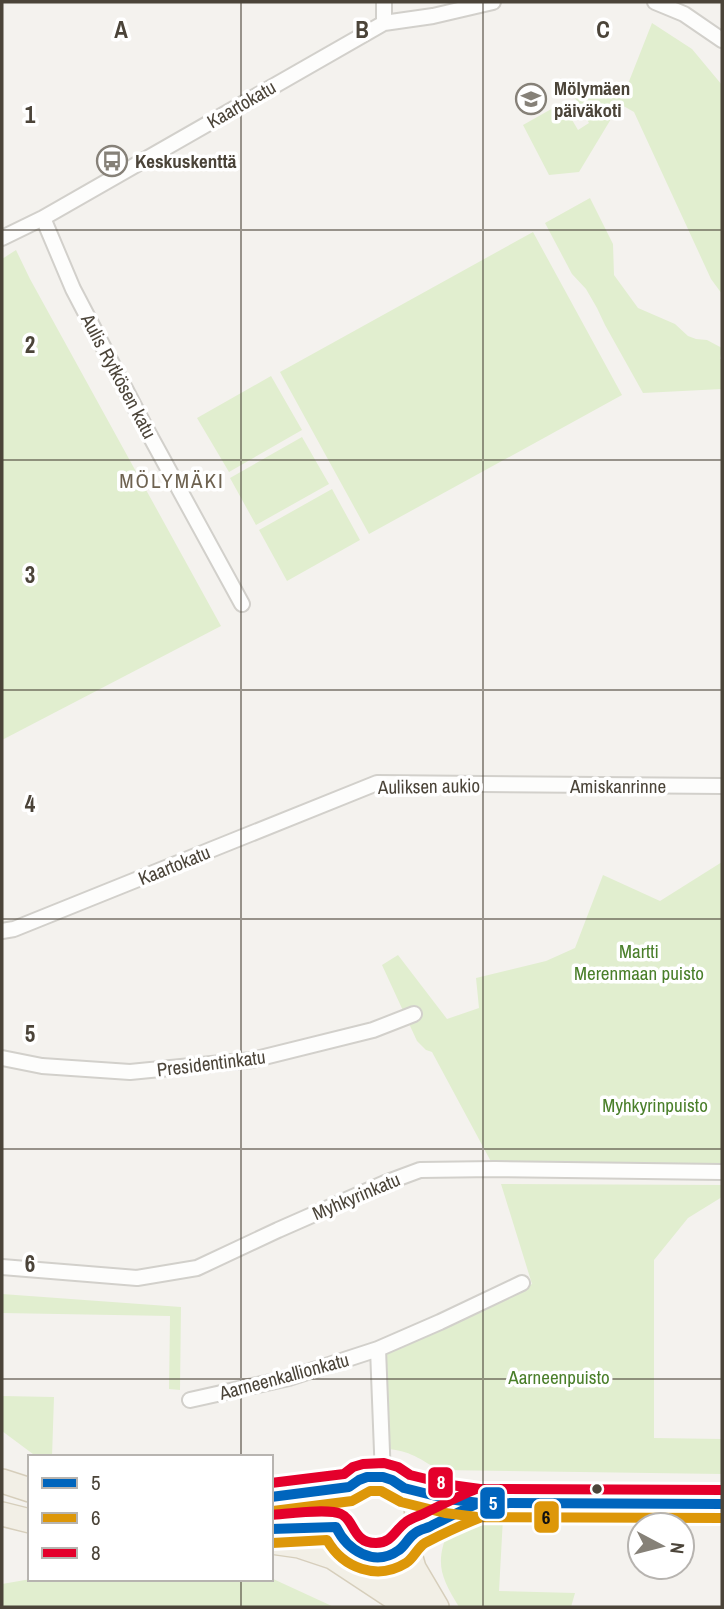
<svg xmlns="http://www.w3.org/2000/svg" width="724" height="1609" font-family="'Archivo Narrow',sans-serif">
	<rect width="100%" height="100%" fill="#f4f2ee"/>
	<path fill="#e1eecf" d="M652 23 692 49 722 85V294L711 279 634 112 620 104 579 172 549 175 523 125 562 103 578 130 589 123 574 96 616 83 626 89Z
		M590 198 613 244 614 275 638 308 675 324 688 336 696 339 707 340 722 348 720 359H722V389L643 393 605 325 597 308 586 289 572 274 545 223Z
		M533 232 622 395 369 534 280 372Z
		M16 250 30 279 221 626 2 740V259Z
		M271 376 302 430 229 472 197 418Z
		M302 437 329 484 256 525 230 478Z
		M332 489 360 540 287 581 259 530Z
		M722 862V1172L495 1169 432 1052 426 1050 417 1041 382 965 398 955 447 1019 479 1008 476 978 546 961 575 948 603 875 660 901Z
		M501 1184 722 1185V1197L688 1218 654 1260V1438L722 1439V1474L438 1470C418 1457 406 1449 382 1449L378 1349 440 1322 454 1325 532 1284Z
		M2 1294 181 1307 180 1390 169 1389 170 1316 2 1313Z
		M2 1396 54 1397 52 1457H37L2 1431Z
		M503 1518 499 1591 575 1593 571 1607H459C439 1574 435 1562 450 1526Z
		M271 1578 334 1607H2V1584L31 1579H271Z"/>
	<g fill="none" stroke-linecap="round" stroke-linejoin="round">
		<g stroke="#d2d0cb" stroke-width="18">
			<path id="street" d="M384 2V23
				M655 2 684 14 722 40
				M43 218 73 289 143 423 242 604
				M2 238 43 218 384 23 433 16 493 2
				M2 931 14 929 377 783 722 786
				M2 1058 42 1066 130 1072 252 1060 373 1030 414 1014
				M2 1267 137 1278 197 1268 278 1230 385 1183 420 1170 495 1169 722 1172
				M190 1400 289 1378 378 1349
				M383 1477 378 1349 440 1322 522 1283"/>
		</g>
		<g stroke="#d3cfc5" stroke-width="23">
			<path id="secondary" d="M404 1488 448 1499 479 1503 722 1504
				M413 1535 448 1516 478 1504"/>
		</g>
		<g stroke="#d6cebb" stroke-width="26">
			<path id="primary" d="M335 1517a41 41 0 1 1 82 0a41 41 0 1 1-82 0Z
				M2 1481 30 1490
				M271 1497 349 1487
				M2 1514 30 1521
				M271 1529 330 1526 336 1527
				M271 1542 299 1546 332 1557 408 1607
				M407 1544 414 1568 437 1607
				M379 1558 396 1578 414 1606"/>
		</g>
		<use href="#street" stroke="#fdfdfc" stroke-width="14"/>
		<use href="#secondary" stroke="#f7f6f1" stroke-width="19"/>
		<use href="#primary" stroke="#f2efe6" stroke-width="23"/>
		<g stroke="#fff" stroke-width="16">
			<path id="bus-1" d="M271 1497 349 1487 359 1480 367 1477H383L392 1480 404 1488 448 1499 479 1503 722 1504
				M271 1529 336 1527C347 1550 374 1568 399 1550 405 1546 408 1538 414 1534 418 1530 424 1529 429 1527 445 1519 462 1510 479 1503"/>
		</g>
		<g stroke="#fff" stroke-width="16">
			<path id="bus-2" d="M273 1511 352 1501 370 1491H381L401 1502 445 1513 477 1517 722 1518
				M272 1543 327 1540C343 1568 377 1581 406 1563 414 1558 417 1548 425 1543 444 1533 464 1524 484 1516"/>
		</g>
		<g stroke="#fff" stroke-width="16">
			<path id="bus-3" d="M271 1483 344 1474 353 1467 363 1464 384 1463 398 1467 410 1475 451 1485 480 1489 722 1490
				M271 1515C287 1514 328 1508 341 1514 355 1520 352 1543 376 1543 392 1543 395 1530 406 1522 411 1518 419 1516 425 1513 441 1505 457 1497 474 1490"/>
		</g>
		<use href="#bus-1" stroke="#0065bd" stroke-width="10"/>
		<use href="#bus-2" stroke="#dd9709" stroke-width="10"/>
		<use href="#bus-3" stroke="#e4002b" stroke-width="10"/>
	</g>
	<path fill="none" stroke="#4b4439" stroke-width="2" stroke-opacity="0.55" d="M241 2V1457M483 2V1607M2 230H722M2 460H722M2 690H722M2 919H722M2 1149H722M2 1379H722M241 1579V1607"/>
	<defs>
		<g id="school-ring" transform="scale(1.575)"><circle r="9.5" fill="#fff" stroke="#868178" stroke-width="1.5"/><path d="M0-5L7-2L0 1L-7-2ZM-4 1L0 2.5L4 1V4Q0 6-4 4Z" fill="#868178"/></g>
		<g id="bus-ring" transform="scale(1.575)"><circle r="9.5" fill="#fff" stroke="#868178" stroke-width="1.5"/><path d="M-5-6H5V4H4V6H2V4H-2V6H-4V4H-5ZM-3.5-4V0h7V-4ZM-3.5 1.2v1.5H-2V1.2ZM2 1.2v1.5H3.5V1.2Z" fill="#868178"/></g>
	</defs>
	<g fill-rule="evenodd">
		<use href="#school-ring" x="531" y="99"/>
		<use href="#bus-ring" x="112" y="161"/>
	</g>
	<circle fill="#4b4439" stroke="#fff" stroke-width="2.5" cx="597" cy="1489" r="6"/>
	<g text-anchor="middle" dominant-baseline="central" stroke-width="7" stroke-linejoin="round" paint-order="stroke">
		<g font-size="19" font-weight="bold" fill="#4b4439" stroke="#fff" text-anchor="start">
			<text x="554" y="88">Mölymäen<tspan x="554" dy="22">päiväkoti</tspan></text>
			<text x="135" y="161">Keskuskenttä</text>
		</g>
		<g font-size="19" fill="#4b4439" stroke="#fff">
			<text transform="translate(241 104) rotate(-30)">Kaartokatu</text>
			<text transform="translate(119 376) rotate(62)">Aulis Rytkösen katu</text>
			<text transform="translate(429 786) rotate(-1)">Auliksen aukio</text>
			<text x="618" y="786">Amiskanrinne</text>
			<text transform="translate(174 865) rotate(-22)">Kaartokatu</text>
			<text transform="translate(211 1063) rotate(-7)">Presidentinkatu</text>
			<text transform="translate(356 1196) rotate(-23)">Myhkyrinkatu</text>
			<text transform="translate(284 1376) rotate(-15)">Aarneenkallionkatu</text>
		</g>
		<g font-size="19" fill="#4a7f2a" stroke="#fff">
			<text x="639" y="951">Martti<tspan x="639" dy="22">Merenmaan puisto</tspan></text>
			<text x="655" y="1105">Myhkyrinpuisto</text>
			<text x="559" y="1377">Aarneenpuisto</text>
		</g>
		<g font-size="21" letter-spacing="2" fill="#6e6250" stroke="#fff">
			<text x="172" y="480">MÖLYMÄKI</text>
		</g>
	</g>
	<g font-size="23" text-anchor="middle" font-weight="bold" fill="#4b4439" stroke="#fff" stroke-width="7" stroke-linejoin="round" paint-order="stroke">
		<text x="121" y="38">A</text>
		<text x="362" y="38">B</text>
		<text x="603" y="38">C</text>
		<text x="30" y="123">1</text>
		<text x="30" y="353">2</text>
		<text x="30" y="583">3</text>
		<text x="30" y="812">4</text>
		<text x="30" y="1042">5</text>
		<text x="30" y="1272">6</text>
	</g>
	<g stroke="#fff" stroke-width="2.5">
		<rect x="427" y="1466" width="27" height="33" rx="7" fill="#e4002b"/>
		<rect x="479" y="1486" width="27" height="34" rx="7" fill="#0065bd"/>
		<rect x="533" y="1500" width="27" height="34" rx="7" fill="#dd9709"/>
	</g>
	<g font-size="19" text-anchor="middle" font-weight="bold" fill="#fff">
		<text x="441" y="1489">8</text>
		<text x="493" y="1510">5</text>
	</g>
	<g font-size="19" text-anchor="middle" font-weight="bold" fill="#111">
		<text x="546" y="1524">6</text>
	</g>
	<rect width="724" height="1609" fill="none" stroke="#4b4439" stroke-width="7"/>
	<rect x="28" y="1455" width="245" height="126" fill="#ffffff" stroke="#b7b4b0" stroke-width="2"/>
	<rect x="42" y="1478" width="35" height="10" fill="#0065bd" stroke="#b7b4b0" stroke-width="2"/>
	<text x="91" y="1490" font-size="21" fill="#4b4439">5</text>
	<rect x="42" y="1513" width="35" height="10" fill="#dd9709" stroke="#b7b4b0" stroke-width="2"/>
	<text x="91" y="1525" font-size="21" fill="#4b4439">6</text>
	<rect x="42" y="1548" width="35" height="10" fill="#e4002b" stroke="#b7b4b0" stroke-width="2"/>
	<text x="91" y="1560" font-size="21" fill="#4b4439">8</text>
	<g transform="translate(661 1546) rotate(97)"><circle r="33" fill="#ffffff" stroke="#b7b4b0" stroke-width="2"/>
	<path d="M0-5L12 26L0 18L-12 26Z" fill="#868178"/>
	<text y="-10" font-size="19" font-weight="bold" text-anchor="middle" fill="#4b4439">N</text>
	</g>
</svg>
